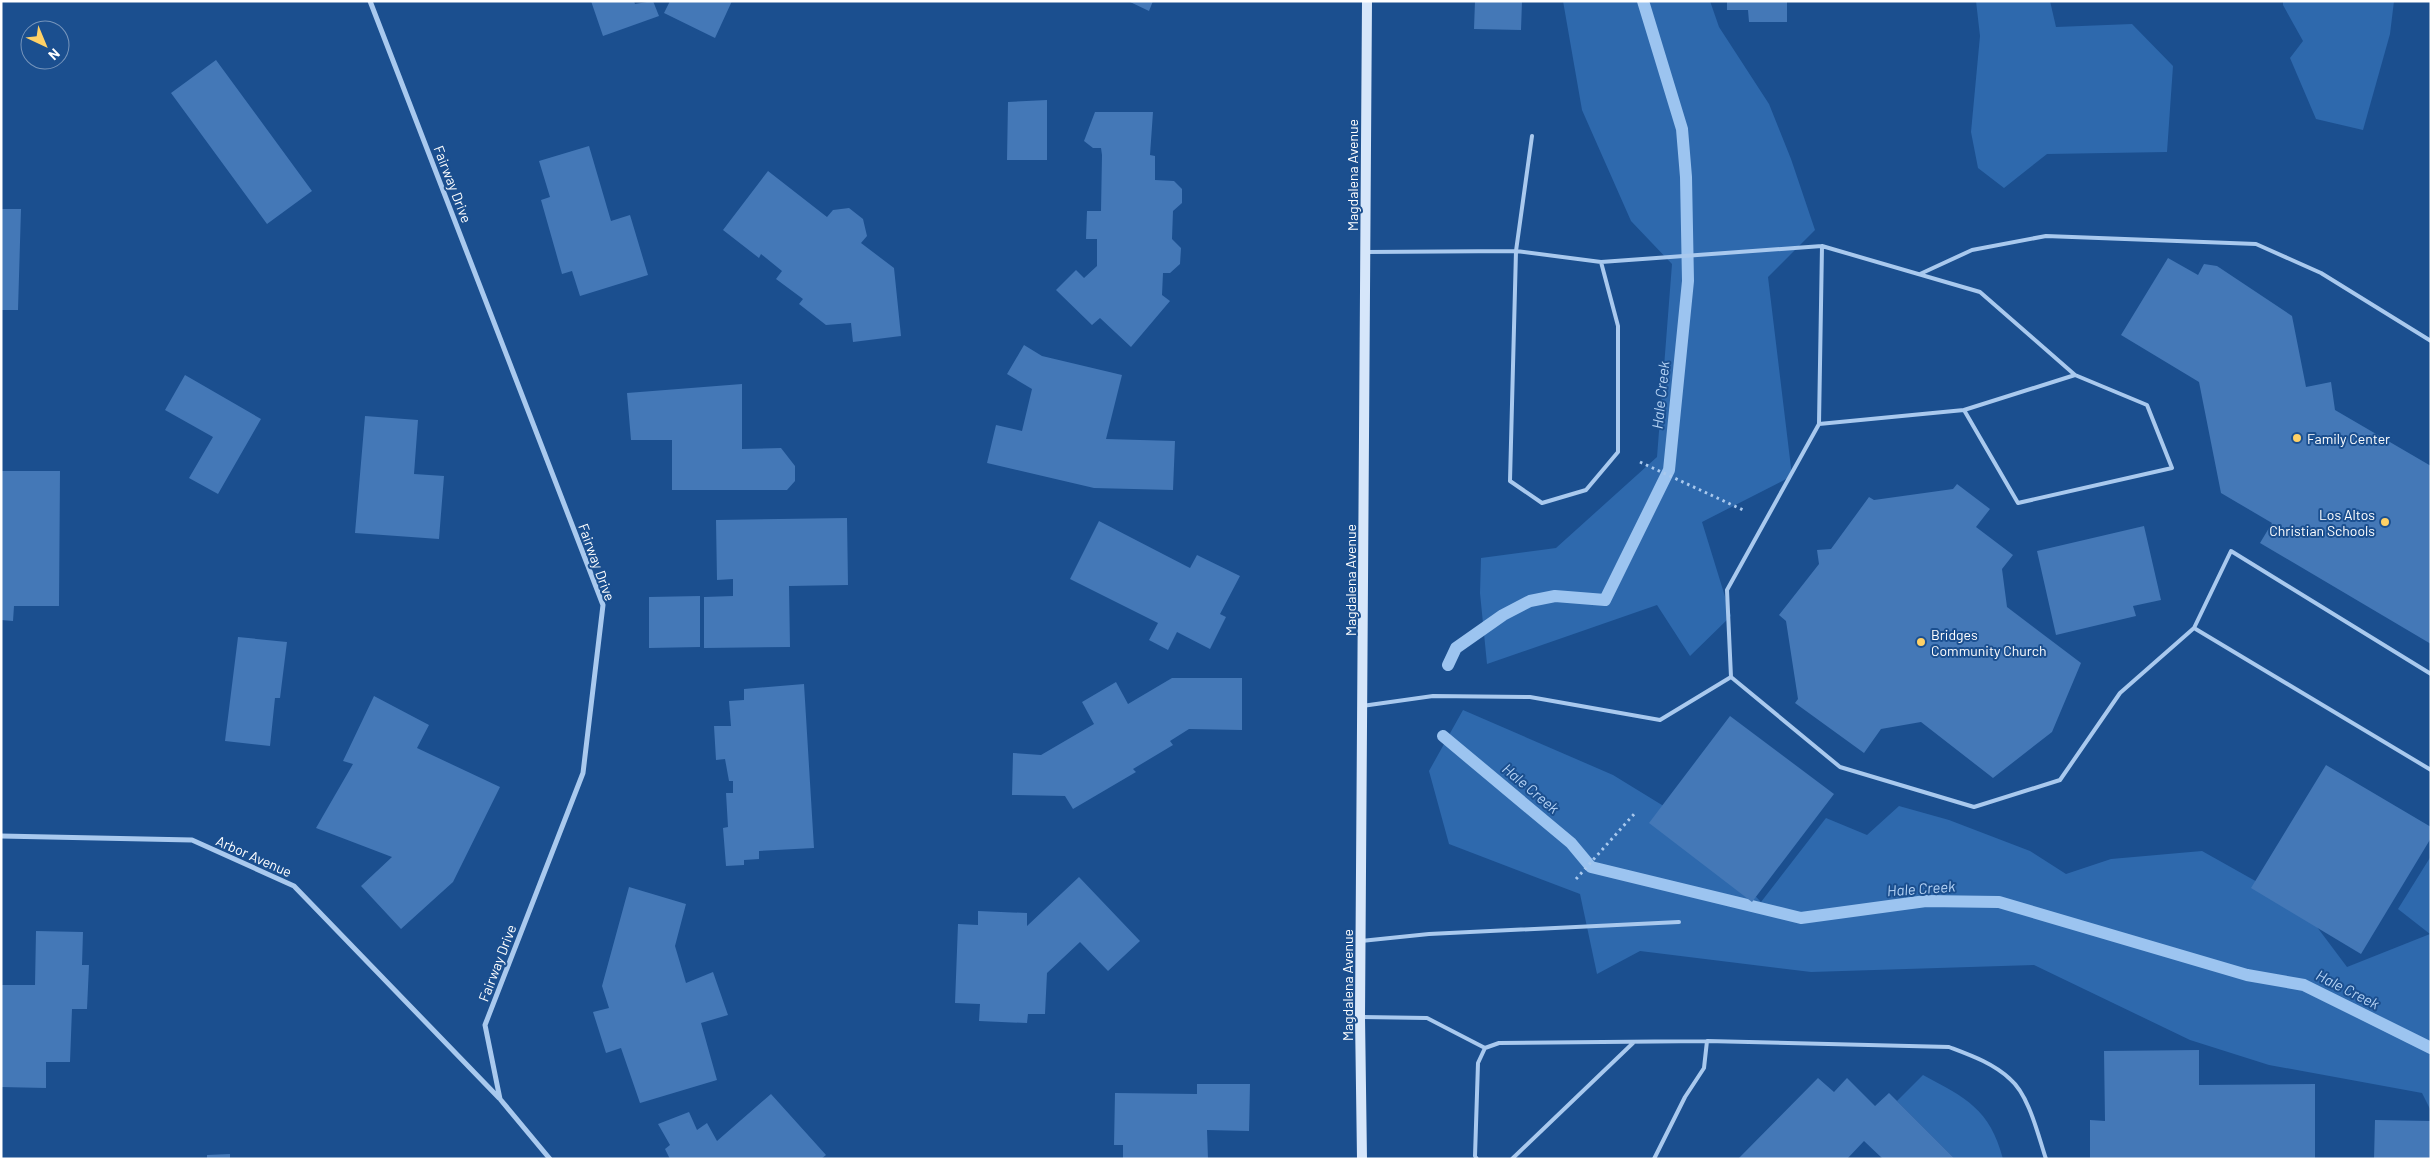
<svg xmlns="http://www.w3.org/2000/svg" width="2432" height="1160" font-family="Barlow,sans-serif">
	<rect width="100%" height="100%" fill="#1b4f8f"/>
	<path fill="#2e69ad" d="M1563 1H1710L1719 27 1769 104 1791 159 1815 230 1768 277 1792 476 1702 522 1731 616 1690 656 1657 605 1487 664 1480 593 1481 558 1556 548 1657 457 1672 264 1631 221 1582 110Z
		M1976 1H2050L2056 27 2132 24 2173 66 2167 152 2047 154 2004 188 1978 168 1971 132 1980 36Z
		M2283 1H2394L2390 34 2363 130 2316 119 2290 58 2303 41 2283 5Z
		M1463 710 1613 775 1675 813 1761 902 1826 818 1867 835 1899 806 1949 820 2030 851 2066 874 2111 859 2202 851 2302 907 2347 967 2430 934 2398 909 2431 856V1111L2422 1093 2269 1065 2190 1040 2034 965 1811 972 1640 951 1597 974 1580 894 1449 844 1429 771Z
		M1923 1075C1966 1098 1990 1109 2003 1159H1955L1897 1101Z"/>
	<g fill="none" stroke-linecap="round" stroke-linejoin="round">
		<path stroke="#9cc4f0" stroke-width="12" d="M1448 665 1456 648 1503 615 1530 601 1555 596 1605 600 1669 470 1688 281 1686 177 1682 129 1643 1
			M1443 736 1571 843 1591 867 1801 918 1926 901 1999 902 2247 975 2304 985 2431 1048"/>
	</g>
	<path fill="#4478b7" d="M591 1H634L635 4 653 1 659 16 603 36Z
		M670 1H732L715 38 664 13Z
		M1128 1H1153L1149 11Z
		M1475 1H1522L1521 30 1474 29Z
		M1727 1H1787V22H1749L1748 10H1727Z
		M216 60 312 191 267 224 171 93Z
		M1047 100V160H1007L1008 102Z
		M1095 112H1153L1150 155 1155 156V180L1174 181 1182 189V203L1173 211 1172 239 1181 248 1180 264 1170 273H1163L1162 295 1170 301 1131 347 1100 318 1092 325 1056 290 1076 270 1084 278 1097 266V239H1086L1087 211H1101L1102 155 1101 148H1093L1084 141Z
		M589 146 611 221 630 215 648 275 580 296 572 271 562 274 541 200 550 197 539 161Z
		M768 171 827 217 833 210 849 208 863 219 867 236 861 243 894 268 901 336 853 342 851 323 826 325 799 304 803 299 776 279 782 271 761 254 759 258 723 230Z
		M1 209H21L18 310H1Z
		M2168 258 2198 275 2204 264 2217 266 2292 316 2306 387 2331 382 2335 410 2431 466V644L2260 543 2272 523 2221 493 2199 382 2121 335Z
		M1024 345 1042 356 1122 375 1106 439 1175 441 1173 490 1094 488 987 463 996 425 1022 431 1032 389 1007 374Z
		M185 375 261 419 218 494 189 478 213 437 165 410Z
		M742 384V449L781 448 795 466V481L787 490H672V440H631L627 393Z
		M365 416 418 420 414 474 444 476 439 539 355 533Z
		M1 471H60L59 606H14L13 621 1 620Z
		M1957 484 1990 509 1976 527 2013 555 2002 569 2007 607 2081 663 2052 732 1993 778 1921 722 1881 729 1864 753 1795 703 1798 699 1786 621 1779 615 1819 564 1817 550 1831 549 1869 497 1874 500 1953 489Z
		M847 518 848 585 789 586 790 647 704 648V597L733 596V579L717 580 716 520Z
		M1099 521 1190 568 1197 555 1240 576 1220 614 1226 617 1210 649 1177 632 1168 650 1149 640 1158 623 1070 579Z
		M2144 526 2161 600 2133 606 2136 616 2056 635 2037 551Z
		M700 596V647L649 648V597Z
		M238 637 287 642 280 698H275L270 746 225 741Z
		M1172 678H1242V730L1189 729 1170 741 1173 745 1133 769 1136 772 1073 809 1065 796 1012 795 1013 753 1041 755 1094 724 1082 702 1116 682 1128 704Z
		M804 684 814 848 759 851V859L744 860V865L726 866 723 828 728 827 726 793H733V781H729L725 759 716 760 714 726H731L729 701 744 700V689Z
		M374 696 429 725 417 748 500 787 453 882 401 929 361 886 392 857 316 828 353 764 343 761Z
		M1730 716 1834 794 1752 902 1649 823Z
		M2326 765 2431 827V838L2361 954 2251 888Z
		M1079 877 1140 941 1108 971 1080 942 1047 973 1045 1014H1028L1027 1023 979 1021 980 1004 955 1003 958 924 978 925V911L1027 913V926Z
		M629 887 686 904 675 946 686 983 713 972 728 1015 701 1023 717 1080 640 1103 621 1048 606 1053 593 1012 609 1008 602 986Z
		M36 931 83 932 82 965H89L87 1009H72L70 1062H46V1088L1 1087V985H35Z
		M2199 1050V1085L2315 1084V1159H2090V1120L2105 1121 2104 1051Z
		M1818 1078 1834 1092 1847 1078 1875 1106 1889 1093 1955 1159H1883L1864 1141 1847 1159H1738Z
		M1197 1084H1250L1249 1131 1207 1130 1208 1159H1123V1145H1114L1115 1093 1197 1094Z
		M771 1094 826 1155 821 1159H670L665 1149 670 1145 658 1124 689 1112 697 1130 707 1123 717 1141Z
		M2375 1120 2431 1121V1159H2374Z
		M230 1154V1159H207V1155Z"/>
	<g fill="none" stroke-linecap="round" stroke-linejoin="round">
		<path stroke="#a9c9ee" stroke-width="3" stroke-dasharray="2.5 4" stroke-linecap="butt" d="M1640 462 1743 510
			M1576 879 1635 813"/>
		<path stroke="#a9c9ee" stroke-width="4" d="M1366 252 1516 251 1601 262 1618 326V452L1586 490 1542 503 1510 481 1516 251 1532 136
			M1601 262 1822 246 1819 424 1964 410 2018 503 2172 468 2147 405 2075 375 1980 292 1822 246
			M1920 274 1972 250 2046 236 2256 244 2321 273 2431 341
			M1964 410 2075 375
			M2194 628 2431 770
			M1731 677 1727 590 1819 424
			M1362 706 1433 696 1530 697 1660 720 1731 677 1840 767 1974 807 2060 780 2120 693 2194 628 2231 551 2431 674
			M1361 941 1429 934 1679 922
			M1362 1017 1427 1018 1485 1048
			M1477 1159 1475 1156 1478 1063 1485 1048 1499 1043 1707 1041
			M1512 1159 1633 1043
			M1654 1159 1685 1097 1704 1068 1707 1041 1949 1047C1970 1055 1993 1063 2010 1079 2029 1095 2038 1135 2046 1159"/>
		<path stroke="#a9c9ee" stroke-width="5" d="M370 1 603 605 583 773 485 1025 500 1099 550 1159
			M1 836 192 840 294 886 499 1098"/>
		<path stroke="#d6e6fa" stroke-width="10" d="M1362 1159 1360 1017 1367 1"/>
	</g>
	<g fill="#ffd166" stroke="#1b4f8f" stroke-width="2">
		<circle cx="2297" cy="438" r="5"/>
		<circle cx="2385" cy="522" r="5"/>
		<circle cx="1921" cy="642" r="5"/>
	</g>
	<g text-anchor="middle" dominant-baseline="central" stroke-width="4" stroke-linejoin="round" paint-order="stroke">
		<g font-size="14" fill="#fff" stroke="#1b4f8f">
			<text transform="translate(1352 175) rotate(-90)">Magdalena Avenue</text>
			<text transform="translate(453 184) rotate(69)">Fairway Drive</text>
			<text transform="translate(597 562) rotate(70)">Fairway Drive</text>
			<text transform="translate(1350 580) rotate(-90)">Magdalena Avenue</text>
			<text transform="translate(254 856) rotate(24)">Arbor Avenue</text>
			<text transform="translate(497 963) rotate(-69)">Fairway Drive</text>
			<text transform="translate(1347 985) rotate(-90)">Magdalena Avenue</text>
		</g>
		<g font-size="14" fill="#fff" stroke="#1b4f8f" text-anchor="start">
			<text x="2307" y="438">Family Center</text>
			<text x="2375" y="514" text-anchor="end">Los Altos<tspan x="2375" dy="16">Christian Schools</tspan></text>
			<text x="1931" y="634">Bridges<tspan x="1931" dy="16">Community Church</tspan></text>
		</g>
		<g font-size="15" font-style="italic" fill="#b5d3f5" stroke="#1b4f8f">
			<text transform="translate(1660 395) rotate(-84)">Hale Creek</text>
			<text transform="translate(1531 788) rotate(40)">Hale Creek</text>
			<text transform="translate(1921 888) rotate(-4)">Hale Creek</text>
			<text transform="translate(2348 989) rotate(27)">Hale Creek</text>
		</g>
	</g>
	<rect width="2432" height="1160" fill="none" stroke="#ffffff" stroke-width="5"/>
	<g transform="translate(45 45) rotate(136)"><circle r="24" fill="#1b4f8f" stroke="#7695bc"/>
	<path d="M0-4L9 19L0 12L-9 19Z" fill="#ffd166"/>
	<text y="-8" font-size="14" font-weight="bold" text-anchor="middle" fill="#ffffff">N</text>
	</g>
</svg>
